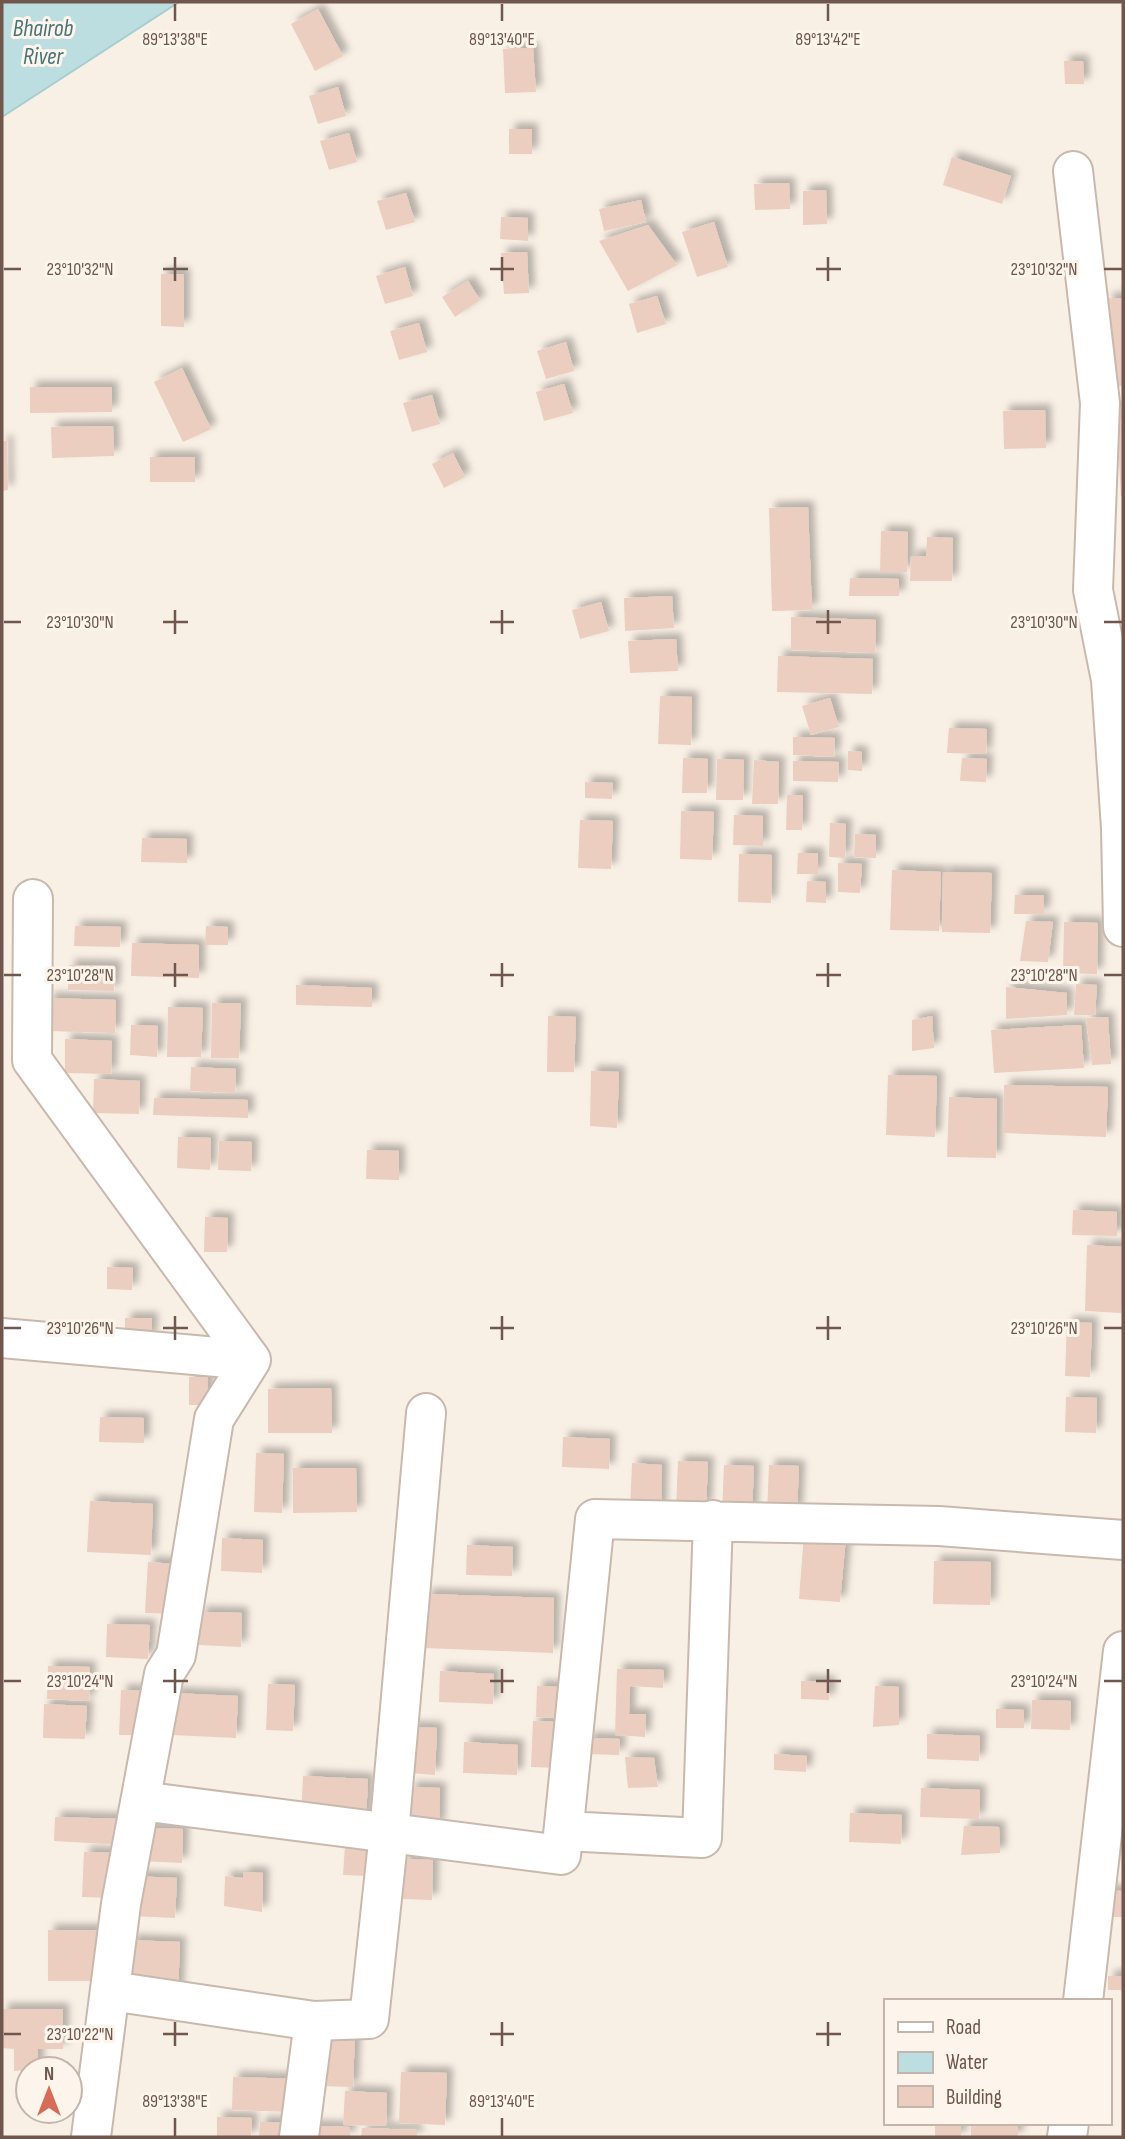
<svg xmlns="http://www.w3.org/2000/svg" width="1125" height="2139" font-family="'Sofia Sans Condensed',sans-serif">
	<defs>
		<filter id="shadow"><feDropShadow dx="6" dy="-6" stdDeviation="3.5" flood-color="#0004"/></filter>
	</defs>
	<rect width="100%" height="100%" fill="#f9f0e5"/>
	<path fill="#bcdee0" stroke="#a4ced1" stroke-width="2" d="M2 2H179L2 117Z"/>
	<path fill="#ebcec0" filter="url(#shadow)" d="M318 9 343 56 315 71 291 24Z
		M533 48 536 92 505 93 503 49Z
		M1064 61H1083L1084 84H1065Z
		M338 87 346 116 318 124 309 96Z
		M509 129H532V154H509Z
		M349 133 357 162 329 170 320 141Z
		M952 157 1011 176 1002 204 943 185Z
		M789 183 790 209 755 210 754 184Z
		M826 190 827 224 803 225V191Z
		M406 193 415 222 386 230 377 201Z
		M641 200 646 222 604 231 599 209Z
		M501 217 528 218V241L500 239Z
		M714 222 728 267 697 277 682 232Z
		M648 225 677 265 628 291 599 241Z
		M527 252 529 293 504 294 501 253Z
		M405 267 413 296 385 304 376 276Z
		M161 274H184V327L161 326Z
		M468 281 480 300 455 317 442 297Z
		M657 296 666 324 637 333 629 304Z
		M1107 298H1123V386L1109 387Z
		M419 323 427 352 399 360 390 331Z
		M566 342 574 371 546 379 537 351Z
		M182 368 211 429 183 442 154 382Z
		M564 384 573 413 544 421 536 392Z
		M30 387H112V412L30 413Z
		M432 395 440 424 412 432 403 403Z
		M1045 410 1046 448 1004 449 1003 411Z
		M1116 411H1123V496H1121Z
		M113 426 114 456 52 458 51 427Z
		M2 441H7L8 490 2 491Z
		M453 453 465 477 444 488 432 464Z
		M150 457H195V482H150Z
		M808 507 812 610 772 611 769 508Z
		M881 531 908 532 907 572H880Z
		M927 537 953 538 952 581H910L911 556H926Z
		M850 578 899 579V596H849Z
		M672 596 674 628 625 631 624 598Z
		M601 602 609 631 580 639 572 610Z
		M791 617 876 620 875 653 791 650Z
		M676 639 678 671 630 673 628 641Z
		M778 656 873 659 872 694 777 692Z
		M660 696 692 697 691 745 658 744Z
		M830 698 839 727 811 735 802 706Z
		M949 728 987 729 986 754 947 753Z
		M793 737 835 738 834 757 793 755Z
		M848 751 862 752V771L848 770Z
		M683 758 708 759 707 793H682Z
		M962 758 987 759 986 782 960 781Z
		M717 759 744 760 743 800H716Z
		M754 760 779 762 778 804H752Z
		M793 761 839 762 838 782 793 781Z
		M585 782 613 783 612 799 585 798Z
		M787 795H803L802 830H786Z
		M681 811 714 812 712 860 680 859Z
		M734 815 763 816V846L733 845Z
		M580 820 613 821 611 869 578 868Z
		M830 823 846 824 845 858 829 857Z
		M855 834 876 835V858L854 857Z
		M142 838 187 839V863L141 862Z
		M798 853H818V874H797Z
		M739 854 772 855 771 903 738 902Z
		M838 863 862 864 860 893 838 892Z
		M892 870 941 872 939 931 890 930Z
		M943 872 992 873 990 933 942 932Z
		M807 881 826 882V903L806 902Z
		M1015 895H1044V914H1014Z
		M1026 921 1053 922 1048 962 1020 961Z
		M1064 922 1098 923 1097 974 1063 973Z
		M75 926 121 927 120 947 74 946Z
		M206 926 228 927V945H205Z
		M132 943 199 945V978L131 976Z
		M69 965 115 966 114 991 68 990Z
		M1076 984 1097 985 1095 1015H1074Z
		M296 985 372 988V1007L296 1005Z
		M1006 987 1067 993V1015L1006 1019Z
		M48 998 116 1000 115 1033 47 1031Z
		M212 1003H241L239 1058H211Z
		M168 1007 203 1008 201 1057H167Z
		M548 1016 576 1017 574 1072H547Z
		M932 1016 934 1048 912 1051V1020Z
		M1108 1017 1111 1064 1092 1065 1086 1018Z
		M131 1025 158 1026 157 1057 130 1055Z
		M1081 1025 1084 1068 994 1073 991 1030Z
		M65 1039 112 1041 111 1074 65 1073Z
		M191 1067 236 1069 235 1093 190 1091Z
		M591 1071 619 1072 617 1128 590 1126Z
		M888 1075 937 1076 935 1137 886 1135Z
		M94 1079 140 1081 139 1114 93 1113Z
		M1004 1085 1108 1087 1106 1137 1003 1133Z
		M949 1097 997 1099 996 1158 947 1157Z
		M154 1098 248 1100V1118L153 1115Z
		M178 1137 211 1138 210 1170 177 1168Z
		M219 1141 252 1142 251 1171 218 1170Z
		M367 1150 399 1151V1180L366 1179Z
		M1073 1210 1117 1212V1236L1072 1235Z
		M205 1217 228 1218 227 1252H204Z
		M1087 1245 1123 1247 1121 1313 1085 1311Z
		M107 1267 133 1268 132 1290 107 1289Z
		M125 1318H152L151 1339 125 1338Z
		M1067 1322 1092 1323 1090 1377 1065 1376Z
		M189 1377H208L207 1405H189Z
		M331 1388 332 1433H268V1389Z
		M1066 1397 1097 1398 1096 1433 1065 1432Z
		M100 1417 144 1418V1443L99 1442Z
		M563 1437 610 1439 609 1469 562 1467Z
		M256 1453 284 1454 282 1513 254 1512Z
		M678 1461 708 1462 706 1509 676 1508Z
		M632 1463 662 1465 661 1512 630 1510Z
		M724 1465 754 1466 752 1513 722 1512Z
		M769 1465 799 1466 797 1512 767 1511Z
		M293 1468H356L357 1512 293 1513Z
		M90 1501 153 1504 151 1555 87 1552Z
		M804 1534 846 1537 840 1602 799 1599Z
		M222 1538 263 1540 262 1573 221 1571Z
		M467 1545 513 1547 512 1576 466 1575Z
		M934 1561 991 1562 990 1605 933 1604Z
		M148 1562 176 1564 174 1614 145 1613Z
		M426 1594 554 1598 553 1653 423 1648Z
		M200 1612 242 1613 241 1647 199 1645Z
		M107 1624 150 1625 148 1659 106 1657Z
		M48 1666 90 1667 89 1701 47 1699Z
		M617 1669 664 1670 663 1688 630 1686 629 1714H646L645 1737 615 1735Z
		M440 1671 494 1674 493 1704 439 1702Z
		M801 1681 830 1682 829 1700 801 1699Z
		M268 1684 295 1685 293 1731 266 1730Z
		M537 1686 564 1687 563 1718 536 1717Z
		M875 1686 899 1687V1725L873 1727Z
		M121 1690 147 1691 145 1735H119Z
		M173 1693 238 1696 236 1738 171 1735Z
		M1032 1700 1071 1701 1070 1730 1031 1729Z
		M44 1704 87 1706 85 1739 43 1738Z
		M996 1709 1024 1710V1728H996Z
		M533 1721 560 1722 558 1768 531 1767Z
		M410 1727 437 1728 435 1775 409 1773Z
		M927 1734 980 1736 979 1761 927 1759Z
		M587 1738 620 1739 619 1755 586 1754Z
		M464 1742 518 1745 517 1775 463 1773Z
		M774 1754 807 1756 806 1772 774 1770Z
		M625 1757 654 1758 658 1787 628 1788Z
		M303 1776 368 1779 366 1820 301 1818Z
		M410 1787 440 1788 439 1827 409 1826Z
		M921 1788 980 1790 979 1819 920 1817Z
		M850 1813 902 1815 901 1844 849 1842Z
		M55 1817 126 1819 125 1845 54 1841Z
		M964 1826 999 1827 1000 1853 961 1855Z
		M141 1828 183 1829 182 1863 140 1861Z
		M345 1845 371 1846 370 1876 343 1875Z
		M84 1852 117 1853 115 1898 82 1897Z
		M403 1859 433 1860 432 1900 402 1899Z
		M243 1872 263 1873 262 1912 224 1906 225 1876 243 1878Z
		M132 1876 177 1878 175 1918 130 1916Z
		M1080 1890 1123 1891V1917H1080Z
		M48 1930H102V1981H48Z
		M130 1940 180 1942 178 1994 128 1992Z
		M1108 1976H1123V1990H1108Z
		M2 2009H63V2049H38V2069L14 2071V2049L2 2048Z
		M323 2030 355 2031 353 2087 320 2086Z
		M401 2072 447 2073 445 2125 399 2123Z
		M233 2077 298 2079 296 2112 232 2110Z
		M345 2091 387 2093 386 2126 343 2125Z
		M217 2117 252 2118 251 2137H217Z
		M260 2122 295 2123 294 2137H259Z
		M935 2123H961V2137H935Z
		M971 2123H1018V2137H971Z
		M305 2126 350 2127V2137H304Z
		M362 2128 417 2130V2137H361Z"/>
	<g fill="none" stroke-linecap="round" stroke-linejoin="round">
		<g stroke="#c9b8ad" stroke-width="42">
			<path id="minor" d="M1073 171 1100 403 1093 590 1111 680 1121 828 1123 927
				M33 899 32 1060 251 1360 214 1419 176 1655 164 1674 121 1904 91 2137
				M2 1338 251 1360
				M141 1801 561 1855 595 1519 939 1526 1123 1540
				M564 1831 702 1838 713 1520
				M111 1991 314 2021 369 2019 389 1833 426 1413
				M1083 2001 1123 1651
				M299 2137 314 2021
				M1067 2137 1069 2123"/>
		</g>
		<use href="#minor" stroke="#fff" stroke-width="38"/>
	</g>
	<path fill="none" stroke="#6f574e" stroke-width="2.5" d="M175 4V21M502 4V21M828 4V21M175 257V281M502 257V281M828 257V281M4 269H21M163 269H188M490 269H514M816 269H841M1104 269H1122M175 610V634M502 610V634M828 610V634M4 622H21M163 622H188M490 622H514M816 622H841M1104 622H1122M175 963V987M502 963V987M828 963V987M4 975H21M163 975H188M490 975H514M816 975H841M1104 975H1122M175 1316V1340M502 1316V1340M828 1316V1340M4 1328H21M163 1328H188M490 1328H514M816 1328H841M1104 1328H1122M175 1669V1693M502 1669V1693M828 1669V1693M4 1681H21M163 1681H188M490 1681H514M816 1681H841M1104 1681H1122M175 2022V2046M502 2022V2046M828 2022V2046M4 2034H21M163 2034H188M490 2034H514M816 2034H841M175 2118V2136M502 2118V2136"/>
	<g text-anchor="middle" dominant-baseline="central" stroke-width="6" stroke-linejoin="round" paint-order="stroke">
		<g font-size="24" font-style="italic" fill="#47757a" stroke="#fdf4eb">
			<text x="43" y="28">Bhairob<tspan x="43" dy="28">River</tspan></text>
		</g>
	</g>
	<g font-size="18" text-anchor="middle" fill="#6f574e" stroke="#fdf4eb" stroke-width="6" stroke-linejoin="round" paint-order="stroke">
		<text x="175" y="45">89°13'38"E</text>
		<text x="502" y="45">89°13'40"E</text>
		<text x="828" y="45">89°13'42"E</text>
		<text x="80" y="275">23°10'32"N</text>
		<text x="1044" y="275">23°10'32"N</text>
		<text x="80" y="628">23°10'30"N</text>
		<text x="1044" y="628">23°10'30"N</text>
		<text x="80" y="981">23°10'28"N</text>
		<text x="1044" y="981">23°10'28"N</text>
		<text x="80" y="1334">23°10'26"N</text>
		<text x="1044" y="1334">23°10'26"N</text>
		<text x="80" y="1687">23°10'24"N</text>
		<text x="1044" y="1687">23°10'24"N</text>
		<text x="80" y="2040">23°10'22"N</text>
		<text x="175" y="2107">89°13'38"E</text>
		<text x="502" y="2107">89°13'40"E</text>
	</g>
	<rect width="1125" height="2139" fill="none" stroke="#6f574e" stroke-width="7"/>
	<rect x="884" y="1999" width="228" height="126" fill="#fdf4eb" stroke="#c4b5ac" stroke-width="2"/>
	<rect x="898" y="2022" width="35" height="10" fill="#ffffff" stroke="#c4b5ac" stroke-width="2"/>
	<text x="946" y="2034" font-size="21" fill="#6f574e">Road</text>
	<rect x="898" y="2052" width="35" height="21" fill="#bcdee0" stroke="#c4b5ac" stroke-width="2"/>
	<text x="946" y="2069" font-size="21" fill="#6f574e">Water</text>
	<rect x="898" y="2086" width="35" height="21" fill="#ebcec0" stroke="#c4b5ac" stroke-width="2"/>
	<text x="946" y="2104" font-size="21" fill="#6f574e">Building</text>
	<g transform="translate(49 2090)"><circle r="33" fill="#fdf4eb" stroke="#c4b5ac" stroke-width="2"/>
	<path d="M0-5L12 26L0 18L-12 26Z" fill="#d56b59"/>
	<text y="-10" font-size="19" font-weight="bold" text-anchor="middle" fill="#6f574e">N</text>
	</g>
</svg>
